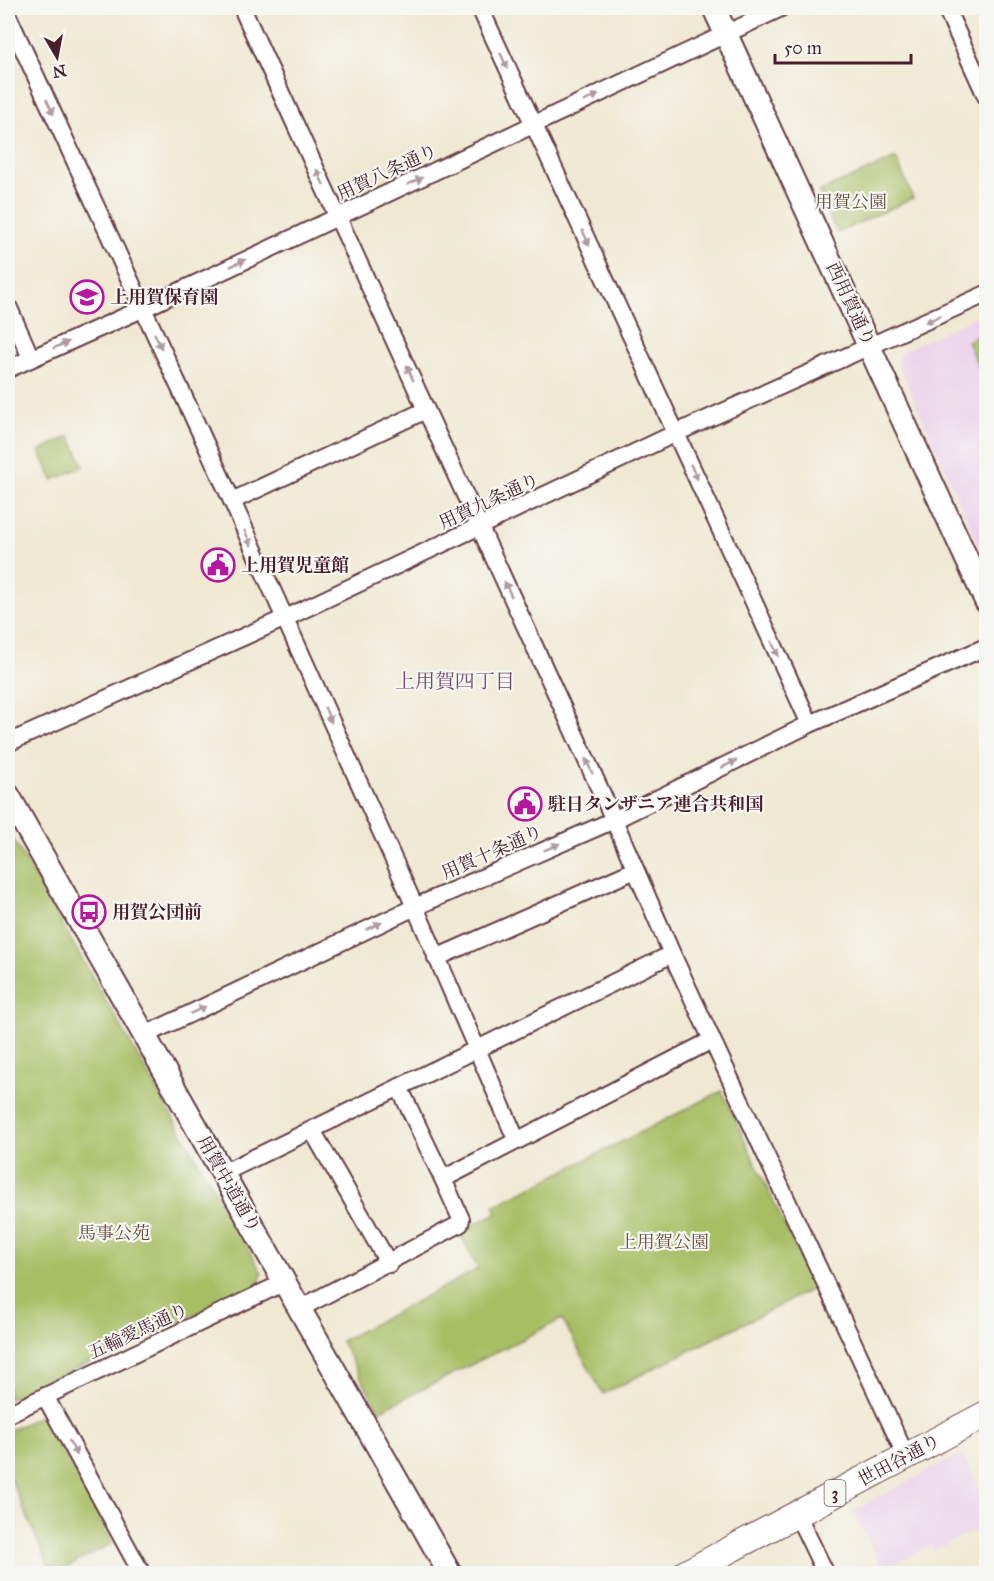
<svg xmlns="http://www.w3.org/2000/svg" width="994" height="1581" font-family="'IM FELL Great Primer','Noto Serif JP',serif">
	<rect width="100%" height="100%" fill="#f6f6f2"/>
	<filter id="ink" filterUnits="userSpaceOnUse"><feTurbulence type="fractalNoise" baseFrequency=".0167" numOctaves="2"/><feDisplacementMap in="SourceGraphic" scale="12" xChannelSelector="R" yChannelSelector="G"/><feConvolveMatrix kernelMatrix="1 2 1 2 8 2 1 2 1" color-interpolation-filters="sRGB"/></filter>
	<filter id="wash" filterUnits="userSpaceOnUse"><feTurbulence type="fractalNoise" baseFrequency=".008" numOctaves="4" result="noise"/><feDisplacementMap in="SourceGraphic" scale="24" xChannelSelector="R" yChannelSelector="G"/><feGaussianBlur stdDeviation="1.35" result="paint"/><feColorMatrix in="noise" values="0 0 0 0 0 0 0 0 0 0 0 0 0 0 0 0 0 1.4 0 .05"/><feComposite in="paint" operator="in"/></filter>
	<g filter="url(#wash)">
		<rect width="100%" height="100%" fill="#f0e8d2"/>
		<path fill="#ebd1eb" d="M986 312V562L897 361 901 352Z
			M962 1453 986 1502V1525L934 1550 931 1546 883 1569 853 1511Z"/>
		<path fill="#a7be63" stroke="#786e47" stroke-width="1.5" d="M896 158 913 198 837 233 819 192Z
			M986 332V383L967 341Z
			M70 436 84 466 53 480 39 451Z
			M8 830 262 1273 258 1287 8 1399Z
			M722 1091 814 1288 603 1394 562 1319 379 1411 341 1341 478 1269 459 1232 497 1213 494 1206Z
			M45 1414 113 1543 56 1573H52L8 1473V1431Z"/>
	</g>
	<g filter="url(#ink)">
		<g fill="none" stroke-linecap="round" stroke-linejoin="round">
			<g stroke="#633d44" stroke-width="20">
				<path id="street" d="M242 8 614 820 672 954 906 1456
					M480 8 810 724
					M946 8 986 96
					M8 16 232 501 415 907 516 1139
					M8 306 31 358
					M8 369 142 309 781 8
					M232 501 426 410
					M8 743 294 614 676 433 986 294
					M436 958 635 870
					M145 1035 415 907 614 820 810 724 986 647
					M399 1087 443 1179
					M312 1130 389 1264
					M223 1173 672 954
					M299 1309 460 1224 461 1219 443 1179 712 1040
					M45 1396 142 1574
					M8 1414 285 1282
					M797 1514 826 1574"/>
			</g>
			<g stroke="#633d44" stroke-width="26">
				<path id="secondary" d="M714 8 986 601
					M8 795 450 1574"/>
			</g>
			<g stroke="#633d44" stroke-width="28">
				<path id="primary" d="M684 1574 986 1414"/>
			</g>
			<use href="#street" stroke="#fff" stroke-width="16"/>
			<use href="#secondary" stroke="#fff" stroke-width="22"/>
			<use href="#primary" stroke="#fff" stroke-width="26"/>
		</g>
		<defs><path id="oneway-solid" d="M-6-.8H1V-3.2L6.5 0L1 3.2V.8H-6Z" transform="scale(1.5)"/></defs>
		<g fill="#ae9aa0">
			<use href="#oneway-solid" transform="translate(504 61) rotate(65)"/>
			<use href="#oneway-solid" transform="translate(591 98) rotate(-26)"/>
			<use href="#oneway-solid" transform="translate(50 107) rotate(65)"/>
			<use href="#oneway-solid" transform="translate(320 177) rotate(-115)"/>
			<use href="#oneway-solid" transform="translate(415 181) rotate(-25)"/>
			<use href="#oneway-solid" transform="translate(586 238) rotate(65)"/>
			<use href="#oneway-solid" transform="translate(238 263) rotate(-25)"/>
			<use href="#oneway-solid" transform="translate(933 319) rotate(155)"/>
			<use href="#oneway-solid" transform="translate(158 341) rotate(65)"/>
			<use href="#oneway-solid" transform="translate(61 345) rotate(-24)"/>
			<use href="#oneway-solid" transform="translate(410 373) rotate(-114)"/>
			<use href="#oneway-solid" transform="translate(694 472) rotate(65)"/>
			<use href="#oneway-solid" transform="translate(248 538) rotate(66)"/>
			<use href="#oneway-solid" transform="translate(508 589) rotate(-115)"/>
			<use href="#oneway-solid" transform="translate(775 649) rotate(65)"/>
			<use href="#oneway-solid" transform="translate(328 715) rotate(66)"/>
			<use href="#oneway-solid" transform="translate(729 764) rotate(-26)"/>
			<use href="#oneway-solid" transform="translate(589 766) rotate(-115)"/>
			<use href="#oneway-solid" transform="translate(552 847) rotate(-24)"/>
			<use href="#oneway-solid" transform="translate(374 926) rotate(-25)"/>
			<use href="#oneway-solid" transform="translate(198 1010) rotate(-25)"/>
			<use href="#oneway-solid" transform="translate(73 1448) rotate(61)"/>
		</g>
	</g>
	<defs>
		<g id="school-ring" transform="scale(1.725)"><circle r="9.5" fill="#f6f6f2" stroke="#b5179e" stroke-width="1.5"/><path d="M0-5L7-2L0 1L-7-2ZM-4 1L0 2.5L4 1V4Q0 6-4 4Z" fill="#b5179e"/></g>
		<g id="civic-ring" transform="scale(1.725)"><circle r="9.5" fill="#f6f6f2" stroke="#b5179e" stroke-width="1.5"/><path d="M-.6-6.5H3V-4.5H.6V-3L4-1V1h2V6H-6V1h2V-1L-.6-3ZM-1.2 2.5V6h2.4V2.5Z" fill="#b5179e"/></g>
		<g id="bus-ring" transform="scale(1.725)"><circle r="9.5" fill="#f6f6f2" stroke="#b5179e" stroke-width="1.5"/><path d="M-5-6H5V4H4V6H2V4H-2V6H-4V4H-5ZM-3.5-4V0h7V-4ZM-3.5 1.2v1.5H-2V1.2ZM2 1.2v1.5H3.5V1.2Z" fill="#b5179e"/></g>
	</defs>
	<g fill-rule="evenodd">
		<use href="#school-ring" x="87" y="297"/>
		<use href="#civic-ring" x="218" y="565"/>
		<use href="#civic-ring" x="525" y="804"/>
		<use href="#bus-ring" x="89" y="912"/>
	</g>
	<g text-anchor="middle" dominant-baseline="central" stroke-width="4.5" stroke-linejoin="round" paint-order="stroke">
		<rect fill="#f6f6f2" stroke="#7e6067" stroke-width="1.5" x="824.5" y="1480" width="21" height="26" rx="4.5"/>
		<g font-size="16" font-weight="bold" fill="#4a1f2b">
			<text x="835" y="1493">3</text>
		</g>
		<g font-size="18" fill="#4a1f2b" stroke="#f6f6f2">
			<text transform="translate(387 172) rotate(-25)">用賀八条通り</text>
			<text transform="translate(851 304) rotate(65)">西用賀通り</text>
			<text transform="translate(489 501) rotate(-25)">用賀九条通り</text>
			<text transform="translate(492 852) rotate(-24)">用賀十条通り</text>
			<text transform="translate(229 1184) rotate(60)">用賀中道通り</text>
			<text transform="translate(138 1331) rotate(-25)">五輪愛馬通り</text>
			<text transform="translate(899 1460) rotate(-28)">世田谷通り</text>
		</g>
		<g font-size="18" fill="#664f3c" stroke="#f6f6f2">
			<text x="851" y="202">用賀公園</text>
			<text x="114" y="1233">馬事公苑</text>
			<text x="664" y="1242">上用賀公園</text>
		</g>
		<g font-size="18" font-weight="bold" fill="#4a1f2b" stroke="#f6f6f2" text-anchor="start">
			<text x="110" y="297">上用賀保育園</text>
			<text x="241" y="565">上用賀児童館</text>
			<text x="548" y="804">駐日タンザニア連合共和国</text>
			<text x="112" y="912">用賀公団前</text>
		</g>
		<g font-size="20" fill="#754a68" stroke="#f6f6f2">
			<text x="455" y="681">上用賀四丁目</text>
		</g>
	</g>
	<rect width="994" height="1581" fill="none" stroke="#f6f6f2" stroke-width="30"/>
	<g transform="translate(57 57) rotate(170)" stroke="#f6f6f2" stroke-width="4.5" paint-order="stroke">
	<path d="M0-4.5L10 22L0 15L-10 22Z" fill="#4a1f2b"/>
	<text y="-9" font-size="16" font-weight="bold" text-anchor="middle" fill="#4a1f2b">N</text>
	</g>
	<path d="M775 54v9h136v-9" fill="none" stroke="#4a1f2b" stroke-width="3"/>
	<text x="784" y="54" font-size="18" fill="#4a1f2b" stroke="#f6f6f2" stroke-width="4.5" paint-order="stroke">50 m</text>
</svg>
